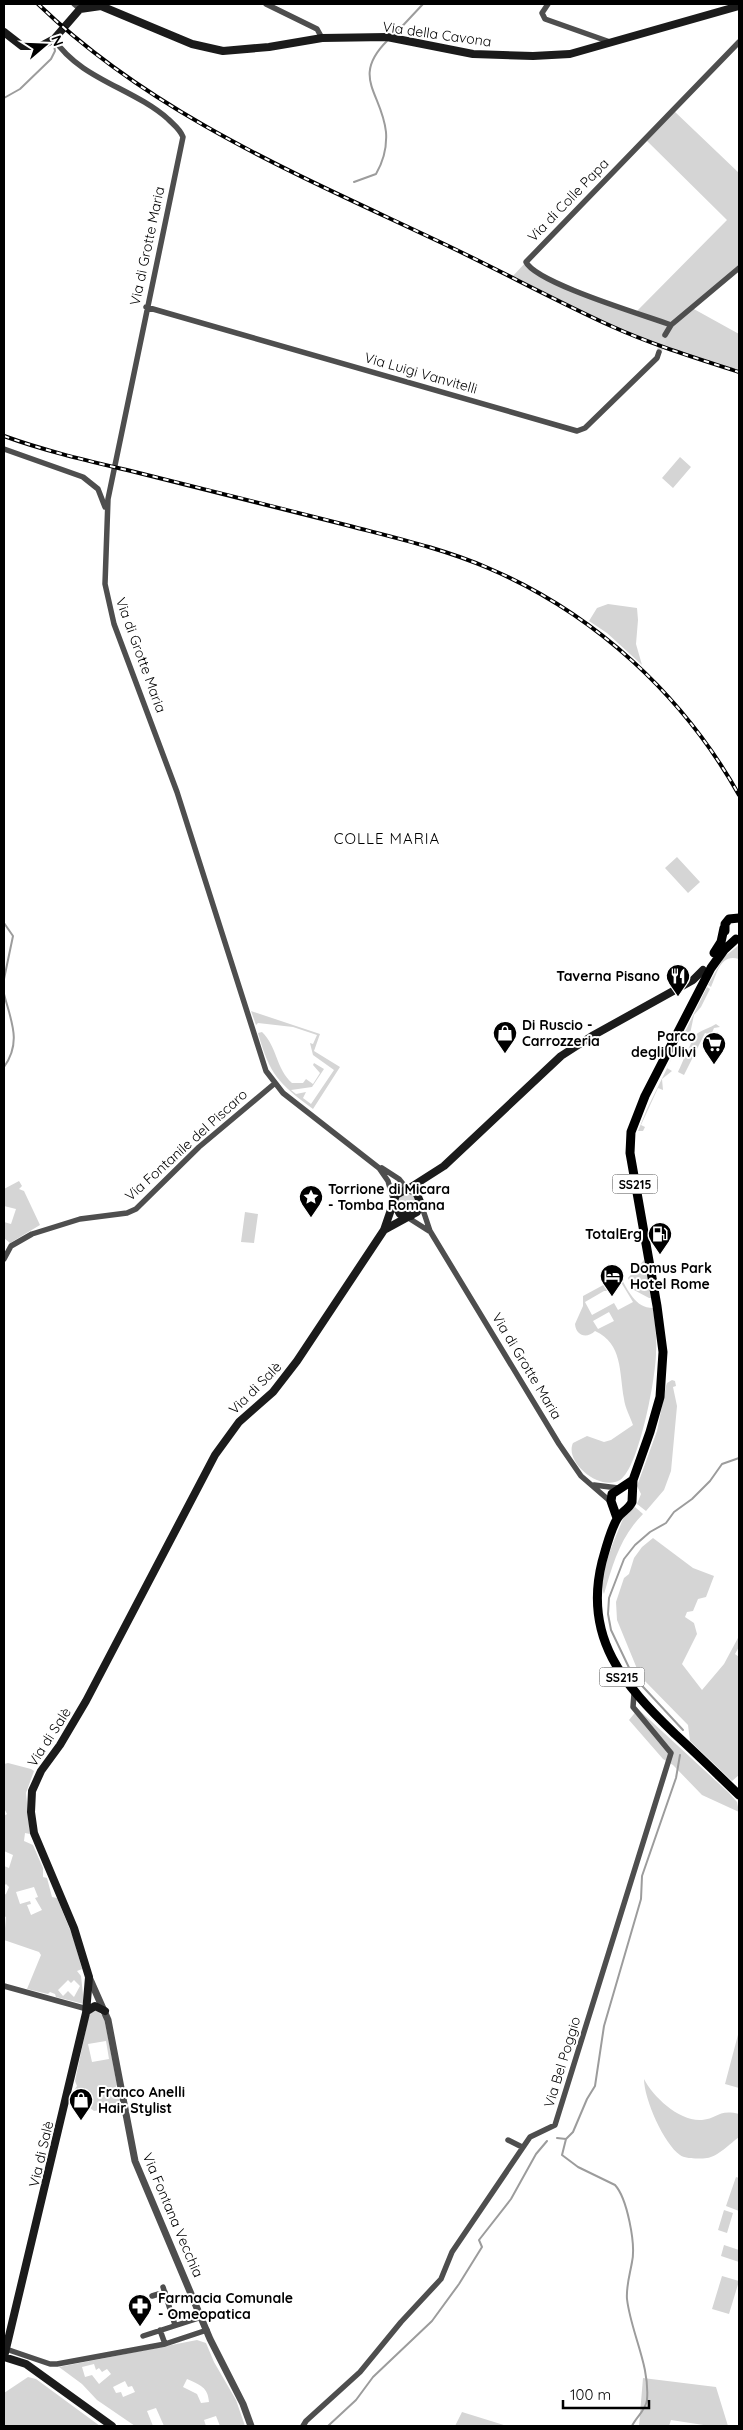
<svg xmlns="http://www.w3.org/2000/svg" width="743" height="2430" font-family="Quicksand,sans-serif">
	<rect width="100%" height="100%" fill="#fff"/>
	<path fill="#d5d5d5" fill-rule="evenodd" d="M673 110 739 173V268L692 308 739 334V372L673 351 612 326 512 277 526 262 551 281 636 312 727 220 645 139Z
		M680 457 691 467 673 488 662 478Z
		M608 604 637 608 638 620 636 644 642 665 607 633 589 621 597 608Z
		M677 857 700 882 688 893 665 868Z
		M739 945V959C720 953 717 974 711 987L708 985 724 957Z
		M707 987 710 989 701 1007 694 1015 690 1034 685 1032 667 1068 672 1071 662 1079 663 1090 658 1088 641 1125 645 1127 643 1131H638L647 1109Z
		M251 1011 320 1034 314 1051 340 1067 313 1109C278 1083 270 1075 258 1033L262 1032C277 1046 276 1069 292 1083H303L306 1079 313 1084 320 1073 313 1065 314 1063 324 1069 312 1087 291 1090 296 1094 306 1092 303 1098 311 1104 334 1070 313 1055 310 1043 313 1044 317 1035 293 1027 258 1023 256 1025Z
		M716 1024 720 1027 714 1028 711 1035 705 1033 684 1075 678 1072C682 1064 693 1036 698 1033 704 1029 710 1028 716 1024Z
		M19 1181 22 1186 19 1189 24 1191 40 1225 10 1243 4 1238V1222L11 1224 16 1209 4 1206V1189Z
		M397 1203a10 10 0 1 1 20 0a10 10 0 1 1-20 0Z
		M245 1212 258 1214 254 1243 241 1242Z
		M644 1260 651 1298H649L634 1290 628 1278Z
		M620 1276C628 1290 635 1308 653 1308 655 1323 657 1338 656 1353 656 1377 639 1468 620 1480 600 1492 564 1462 573 1443L587 1436 604 1442 611 1440 633 1425C630 1416 625 1408 624 1399 619 1372 623 1344 595 1331 587 1339 576 1336 575 1324L583 1306V1296ZM619 1279 633 1302 618 1310 614 1303 592 1315 585 1302 604 1291H609L606 1285ZM609 1312 614 1321 598 1329 593 1321Z
		M672 1380 675 1381 676 1386 673 1387 677 1406 671 1471 664 1490 646 1511 637 1504 641 1494 637 1486 657 1431 666 1386 667 1383Z
		M635 1507 643 1514C620 1537 613 1564 604 1594 596 1576 620 1528 627 1509Z
		M653 1538 693 1568 714 1576 706 1597 698 1599 693 1611 687 1612 685 1617 694 1623 697 1634 682 1664 702 1690 724 1664 739 1636V1647L735 1654 739 1657V1775L732 1781 690 1741 688 1725 640 1676 617 1620 616 1602 624 1578 629 1574 634 1558 642 1547Z
		M638 1709 729 1793 737 1802 739 1812 702 1795 673 1765 663 1759 629 1720Z
		M8 1763 31 1769 34 1771 26 1793 30 1834 25 1833 24 1841 33 1845 43 1868V1877L47 1878 52 1897 57 1898 73 1937 82 1969 77 1971 81 1976 84 2004 56 1997 55 1994 50 1992 48 1994 27 1989 41 1955 39 1952 4 1940 6 1917 4 1916V1895L6 1894 9 1887 6 1884 4 1886V1866L9 1868 13 1855 4 1851V1816L7 1814 4 1808V1764ZM34 1887 38 1897 35 1898 42 1910 31 1915 27 1905 31 1904 30 1901 20 1904 16 1892ZM68 1980 71 1983 74 1980 80 1986 74 1997 68 1991 63 1996 58 1990Z
		M96 2010 104 2017 117 2085 115 2088 118 2090 120 2106 94 2111 72 2094 77 2086 75 2081 89 2015 91 2012ZM106 2041 109 2059 92 2062 88 2044Z
		M739 2031V2088L725 2084Z
		M644 2079C653 2097 680 2122 702 2120 717 2119 718 2109 739 2114V2137C731 2143 717 2157 707 2158 700 2159 685 2159 680 2155 664 2144 644 2099 644 2079Z
		M736 2177 739 2178V2211L726 2206Z
		M724 2210 733 2213 727 2233 718 2230Z
		M724 2245 739 2250V2262L721 2256Z
		M722 2276 739 2281 729 2314 712 2309Z
		M197 2340 206 2343 214 2362 236 2400 245 2426H220L216 2416 204 2420 206 2426H164L156 2408 147 2411 153 2426H135L97 2400 82 2384 59 2367ZM94 2364 96 2370 99 2368 102 2372 107 2369 111 2374 99 2384 92 2375 85 2377 82 2367ZM187 2379C200 2385 208 2387 209 2402L201 2403 197 2394 183 2387ZM125 2381 128 2387 132 2386 135 2392 123 2397 121 2392 116 2393 113 2387Z
		M28 2377 36 2379 100 2426H4V2393Z
		M643 2378 716 2387 728 2426H710L671 2420 669 2426H639Z
		M462 2412 507 2426H455Z"/>
	<g fill="none" stroke-linecap="round" stroke-linejoin="round">
		<path stroke="#9c9c9c" stroke-width="2" d="M82 4H83
			M394 35 423 4
			M4 98 20 89 51 59 55 51 54 45
			M354 182 376 174C383 162 387 146 386 132 382 93 350 77 388 40
			M4 923 13 936 4 979
			M4 994C11 1021 22 1042 4 1067
			M683 1730 633 1676 611 1630 608 1614 609 1598 624 1559 635 1545 650 1532 666 1523 674 1512 692 1499 710 1481 722 1464 739 1458
			M557 2138 566 2139 573 2132 587 2099 595 2086 604 2026 641 1899 642 1876 676 1778 680 1755
			M566 2139 562 2155 578 2167 615 2185C627 2198 636 2244 632 2262 630 2274 626 2286 627 2299 631 2333 650 2365 647 2400 646 2410 636 2417 632 2426
			M328 2426 356 2400 373 2377 432 2321 459 2284 482 2247 479 2240 511 2199 536 2154 547 2141"/>
		<path stroke="#d9d9d9" stroke-width="5.5" stroke-dasharray="5.5 3" stroke-linecap="butt" d="M659 352 665 335"/>
		<path stroke="#4e4e4e" stroke-width="5.5" d="M74 4 80 9
			M266 4 317 29 322 38
			M548 4 542 13 545 19 610 42
			M54 39C80 79 133 88 168 119 174 125 180 129 183 137L108 499 105 584 114 624 177 792 266 1071 283 1093 379 1168 388 1181 394 1202
			M146 307 577 431 585 428 657 358 659 352
			M671 325C644 315 536 283 526 262L739 42
			M665 335 671 325 739 268
			M4 449 83 477 98 489 105 507
			M382 1168 399 1179 407 1189
			M421 1204 430 1231 559 1444 581 1476 611 1502
			M407 1217 429 1231
			M4 1259 11 1246 32 1234 80 1219 127 1213 136 1209 199 1147 274 1084
			M594 1485 618 1488
			M4 1986 87 2009
			M508 2140 522 2147
			M163 2287 175 2325
			M152 2296 165 2292
			M160 2330 165 2344
			M143 2336 202 2317
			M6 2349 50 2364H57L165 2344 207 2330
			M303 2426 306 2421 360 2372 401 2322 441 2279 452 2252 530 2137 555 2125 671 1753 633 1707 634 1694"/>
		<path stroke="#4e4e4e" stroke-width="7" d="M89 1977 108 2020 135 2161 210 2339 243 2404 251 2426"/>
		<path stroke="#1b1b1b" stroke-width="8" d="M4 32 22 46H41L54 39 80 9 101 6 192 44 223 51 269 47 322 38 387 37 473 54 533 56 570 54 739 6
			M408 1189 444 1166 561 1056 592 1036 693 980 703 970
			M394 1203 400 1214 411 1216
			M87 2011 95 2006 105 2011
			M4 2357 86 2013 89 1977 74 1928 34 1833 31 1812 32 1791 41 1771 60 1745 86 1701 215 1455 239 1422 273 1392 297 1361 384 1230 396 1195 407 1189 416 1192 421 1204 417 1212 384 1230
			M4 2357 26 2364 112 2426"/>
		<path stroke="#000" stroke-width="9" d="M725 931V924L729 919 739 918
			M736 939 724 950 711 968 645 1096 631 1132 630 1153 657 1306 663 1352 660 1397 650 1432 633 1480 632 1502C629 1509 621 1512 617 1519 610 1531 606 1548 602 1562 583 1638 624 1685 675 1734 697 1754 718 1775 739 1795
			M714 953 721 942 724 928
			M617 1518 611 1501 612 1494 633 1480"/>
		<g stroke="#000" stroke-width="4">
			<path id="rail" d="M38 4C153 115 301 176 442 243 499 270 554 300 611 326 653 345 696 358 739 372
				M4 436C45 451 89 461 131 471 204 489 277 507 350 526 396 538 444 549 488 568 594 613 683 695 739 795"/>
		</g>
		<use href="#rail" stroke="#fff" stroke-width="2" stroke-dasharray="5.5" stroke-linecap="butt"/>
	</g>
	<defs>
		<g id="restaurant-pin" transform="scale(1.25)"><path d="M0 17L-7.5 6A9.5 9.5 0 1 1 7.5 6Z" fill="#000" stroke="#fff"/><path d="M-5-6h1v4h1v-4h1v4h1v-4h1v5L-1.5 .5V6h-2V.5L-5-1ZM5-6V6H3V1.5H1.5Q1.5-4 5-6Z" fill="#fff"/></g>
		<g id="shop-pin" transform="scale(1.25)"><path d="M0 17L-7.5 6A9.5 9.5 0 1 1 7.5 6Z" fill="#000" stroke="#fff"/><path d="M-5-2.5h2.3a2.7 3.5 0 0 1 5.4 0H5L5.5 6h-11ZM-1.5-2.5h3a1.5 2.3 0 0 0-3 0Z" fill="#fff"/></g>
		<g id="supermarket-pin" transform="scale(1.25)"><path d="M0 17L-7.5 6A9.5 9.5 0 1 1 7.5 6Z" fill="#000" stroke="#fff"/><path d="M-6-5.5h2.5l.6 2H6L4.5 2H-2.5L-4.4-4H-6ZM-1.5 3.2a1.3 1.3 0 1 0 .1 0ZM3 3.2a1.3 1.3 0 1 0 .1 0Z" fill="#fff"/></g>
		<g id="sight-pin" transform="scale(1.25)"><path d="M0 17L-7.5 6A9.5 9.5 0 1 1 7.5 6Z" fill="#000" stroke="#fff"/><path d="M0-6L1.8-2.2L6-1.7L2.9 1.2L3.7 5.4L0 3.3L-3.7 5.4L-2.9 1.2L-6-1.7L-1.8-2.2Z" fill="#fff"/></g>
		<g id="fuel-pin" transform="scale(1.25)"><path d="M0 17L-7.5 6A9.5 9.5 0 1 1 7.5 6Z" fill="#000" stroke="#fff"/><path d="M-5.5-6h7V0h2V4h1.3V-2.5L3-4.5l.8-.8L6-3V5H2.5V1h-1V6h-7ZM-4.2-4.7v3.2H.2V-4.7Z" fill="#fff"/></g>
		<g id="hotel-pin" transform="scale(1.25)"><path d="M0 17L-7.5 6A9.5 9.5 0 1 1 7.5 6Z" fill="#000" stroke="#fff"/><path d="M-6-4.5h1.5V1H6V5H4.5V3h-9V5H-6ZM-4 0a1.8 1.8 0 1 1 3.6 0ZM.5 0V-2.5h3Q6-2.5 6 0Z" fill="#fff"/></g>
		<g id="pharmacy-pin" transform="scale(1.25)"><path d="M0 17L-7.5 6A9.5 9.5 0 1 1 7.5 6Z" fill="#000" stroke="#fff"/><path d="M-2-6h4v4h4v4h-4v4h-4v-4h-4v-4h4Z" fill="#fff"/></g>
	</defs>
	<g fill-rule="evenodd">
		<use href="#restaurant-pin" x="678" y="976"/>
		<use href="#shop-pin" x="505" y="1033"/>
		<use href="#supermarket-pin" x="714" y="1044"/>
		<use href="#sight-pin" x="311" y="1197"/>
		<use href="#fuel-pin" x="660" y="1234"/>
		<use href="#hotel-pin" x="612" y="1276"/>
		<use href="#shop-pin" x="81" y="2100"/>
		<use href="#pharmacy-pin" x="140" y="2306"/>
	</g>
	<g text-anchor="middle" dominant-baseline="central" stroke-width="4" stroke-linejoin="round" paint-order="stroke">
		<g fill="#fff" stroke="#4c4c4c" stroke-width="1">
			<rect x="612.5" y="1174.5" width="45" height="19" rx="4"/>
			<rect x="599.5" y="1667.5" width="45" height="19" rx="4"/>
		</g>
		<g font-size="12" font-weight="bold" fill="#000">
			<text x="635" y="1184">SS215</text>
			<text x="622" y="1677">SS215</text>
		</g>
		<g font-size="14" fill="#000" stroke="#fff">
			<text transform="translate(437 34) rotate(8)">Via della Cavona</text>
			<text transform="translate(568 200) rotate(-46)">Via di Colle Papa</text>
			<text transform="translate(147 246) rotate(-78)">Via di Grotte Maria</text>
			<text transform="translate(421 373) rotate(16)">Via Luigi Vanvitelli</text>
			<text transform="translate(141 655) rotate(70)">Via di Grotte Maria</text>
			<text transform="translate(186 1145) rotate(-42)">Via Fontanile del Piscaro</text>
			<text transform="translate(527 1366) rotate(59)">Via di Grotte Maria</text>
			<text transform="translate(255 1388) rotate(-45)">Via di Salè</text>
			<text transform="translate(49 1737) rotate(-57)">Via di Salè</text>
			<text transform="translate(562 2062) rotate(-73)">Via Bel Poggio</text>
			<text transform="translate(41 2154) rotate(-77)">Via di Salè</text>
			<text transform="translate(173 2215) rotate(67)">Via Fontana Vecchia</text>
		</g>
		<g font-size="14" font-weight="bold" fill="#000" stroke="#fff" text-anchor="start">
			<text x="660" y="976" text-anchor="end">Taverna Pisano</text>
			<text x="522" y="1025">Di Ruscio -<tspan x="522" dy="16">Carrozzeria</tspan></text>
			<text x="696" y="1036" text-anchor="end">Parco<tspan x="696" dy="16">degli Ulivi</tspan></text>
			<text x="328" y="1189">Torrione di Micara<tspan x="328" dy="16">- Tomba Romana</tspan></text>
			<text x="642" y="1234" text-anchor="end">TotalErg</text>
			<text x="630" y="1268">Domus Park<tspan x="630" dy="16">Hotel Rome</tspan></text>
			<text x="98" y="2092">Franco Anelli<tspan x="98" dy="16">Hair Stylist</tspan></text>
			<text x="158" y="2298">Farmacia Comunale<tspan x="158" dy="16">- Omeopatica</tspan></text>
		</g>
		<g font-size="15" letter-spacing="1" fill="#000" stroke="#fff">
			<text x="387" y="838">COLLE MARIA</text>
		</g>
	</g>
	<rect width="743" height="2430" fill="none" stroke="#000000" stroke-width="10"/>
	<g transform="translate(45 45) rotate(71)" stroke="#ffffff" stroke-width="4" paint-order="stroke">
	<path d="M0-4L9 19L0 12L-9 19Z" fill="#000000"/>
	<text y="-8" font-size="14" font-weight="bold" text-anchor="middle" fill="#000000">N</text>
	</g>
	<path d="M563 2400v8h86v-8" fill="none" stroke="#000000" stroke-width="2.5"/>
	<text x="570" y="2400" font-size="15" fill="#000000" stroke="#ffffff" stroke-width="4" paint-order="stroke">100 m</text>
</svg>
